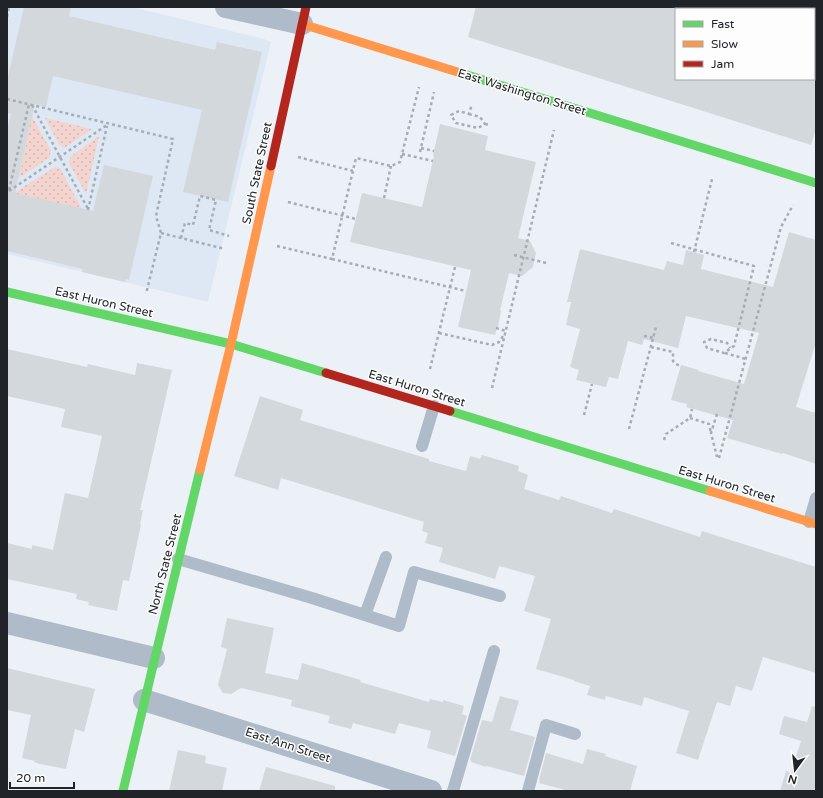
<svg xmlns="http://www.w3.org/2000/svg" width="823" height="798" font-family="'Varela Round',sans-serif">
	<defs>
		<pattern id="green-dots" width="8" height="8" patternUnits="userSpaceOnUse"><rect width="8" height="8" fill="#f4d4cf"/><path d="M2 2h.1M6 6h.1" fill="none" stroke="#d1b6b2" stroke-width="1.8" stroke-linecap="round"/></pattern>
	</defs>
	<rect width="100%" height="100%" fill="#ecf1f7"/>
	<path fill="#dde8f4" d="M7 7H136V8L264 39 271 42 208 302 7 254Z"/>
	<path fill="url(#green-dots)" d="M32 116 51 151 49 158 19 178Z
		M45 118 92 129 66 147 60 146Z
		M99 136 86 194 69 163 71 156Z
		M55 167 60 168 83 211 12 194Z"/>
	<path fill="#d3d8dc" d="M24 7H71L69 16 215 50 217 42 262 52 228 202 183 192 202 110 53 76 46 107 35 104 15 193 93 211 104 165 153 176 129 280 126 279 125 282 82 272 83 269 7 251V130L11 114 7 113V81Z
		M476 7H676V79H816V129L811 145 468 37Z
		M440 124 488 136 485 150 536 162 518 238 530 241 536 253 533 267 522 276 509 273 500 310 501 311 498 327H497L495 335 458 327 471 270 350 242 362 193 422 207 434 156 433 155Z
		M789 232 816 240V342L796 407 816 413V464L783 453 782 454 727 438 733 420 686 407 687 404 671 400 681 365 699 370 698 371 744 384 759 333 686 316 678 348 644 339 642 345 628 341 618 379 609 377 606 387 576 380 579 370 570 367 580 329 566 325 571 302H567L580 249 664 270 667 261 683 265 686 250 704 255 701 269 773 287Z
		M7 349 87 367 88 364 135 375 137 363 172 370 140 510H143L140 524 141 525 129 581 123 580 117 611 88 605 89 602 76 599 77 594 7 579V543L32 549V545L53 550 65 493 88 498 102 436 61 427 65 409 7 396Z
		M260 396 303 410 300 420 429 459V461L466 471 470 456 480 459 482 455 519 466 518 471 528 475 524 489 559 500 561 496 612 513 614 509 700 537 702 531 816 567V673L763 657 752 691 736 686 730 706 717 702 698 760 676 753 689 711 644 697 642 706 606 696 605 700 587 695 590 686 574 681V680L536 669 551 619 524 611 535 576 499 566 495 579 439 562 443 548 425 543 428 533 422 531 424 522 281 478 278 490 234 476Z
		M227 618 274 628 265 673 298 680 302 663 361 680 360 682 429 702 430 699 443 702V700L464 706 462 714 467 716 455 756 427 748 431 731 399 723 395 734 353 723 351 729 328 723 330 716 291 706 292 700 241 688 231 694 223 693 218 685 227 649 221 647Z
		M7 668 95 689 84 732 75 729 66 769 40 764 34 762 35 761 22 758 31 715 7 710Z
		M500 696 519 701 510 730 535 737 524 776 487 766 486 767 471 762V760H470L482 720 492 722Z
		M812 706 816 707V791H780L786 771 791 773 801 741 779 734 784 716 807 722Z
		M587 749 606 754 605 756 637 766 630 791H569L539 783 540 781 539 780 546 753 583 764Z
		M178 750 206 756 205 763 227 768 222 791H169Z
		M266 767 335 786V791H259Z"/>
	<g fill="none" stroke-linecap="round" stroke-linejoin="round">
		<path stroke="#a5adb6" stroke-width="2.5" stroke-dasharray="3 3" stroke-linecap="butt" d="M7 17 9 7
			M7 99 173 139 156 216 161 233 146 294
			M32 105 88 209
			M469 114 480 117 485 124 478 128 456 123 451 115 459 111 469 114 472 104
			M485 124 491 125
			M421 148 434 151
			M420 152 434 92
			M402 154 433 161
			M298 157 353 171
			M9 190 29 104
			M9 191 107 125
			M384 198 391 166
			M288 202 356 219
			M88 210 107 126
			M161 233 225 249
			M181 238 185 223 193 225 200 196 216 200 209 230 229 236
			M671 243 754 266 734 346 724 353 707 348 704 342 711 339 727 343 730 348
			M277 246 332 259 356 158 391 166 400 162 419 87
			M694 252 712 179
			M514 255 546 263
			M332 259 466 291
			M496 328 506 331
			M439 333 492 345 499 342 503 336
			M644 336 654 338
			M651 347 673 352V361L676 364 680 366
			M725 353 746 359
			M430 369 455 267
			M492 388 554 130
			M717 414 711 433 717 457
			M584 415 592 384
			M690 418 709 424 711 433
			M629 429 656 327
			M664 440 666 434 690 418 692 409
			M719 458 781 227 793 205"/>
		<path stroke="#afbbc8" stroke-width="12" d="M422 446 434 406
			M809 522 816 498
			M178 559 312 598 399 626 414 572 500 596
			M365 615 386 557
			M453 791 494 651
			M528 791 546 725 575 734"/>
		<path stroke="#afbbc8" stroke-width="22" d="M226 7 302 24
			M7 623 154 658
			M144 700 431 791"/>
		<path stroke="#63d668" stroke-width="9" d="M464 74 816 183
			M7 292 231 344 326 373
			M450 411 710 491
			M123 791 200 470"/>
		<path stroke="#ff974d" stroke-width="9" d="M302 24 464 74
			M200 470 231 344 271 166
			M710 491 816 524"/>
		<path stroke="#b3261e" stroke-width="9" d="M271 166 306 7
			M326 373 450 411"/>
	</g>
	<g text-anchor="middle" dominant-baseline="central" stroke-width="3" stroke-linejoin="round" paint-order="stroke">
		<g font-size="12" fill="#202428" stroke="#fdfdfd">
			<text transform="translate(522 92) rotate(17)">East Washington Street</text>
			<text transform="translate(257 173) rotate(-78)">South State Street</text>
			<text transform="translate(104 302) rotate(13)">East Huron Street</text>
			<text transform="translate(417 388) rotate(17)">East Huron Street</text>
			<text transform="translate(727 484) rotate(17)">East Huron Street</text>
			<text transform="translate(165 564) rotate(-76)">North State Street</text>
			<text transform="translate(288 745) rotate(18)">East Ann Street</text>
		</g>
	</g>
	<rect width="823" height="798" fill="none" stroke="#202428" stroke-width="16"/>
	<rect x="675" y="8" width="140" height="72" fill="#fdfdfd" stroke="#a5a6a8"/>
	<rect x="683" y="21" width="20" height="6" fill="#63d668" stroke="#a5a6a8"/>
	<text x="711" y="28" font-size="12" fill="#202428">Fast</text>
	<rect x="683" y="41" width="20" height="6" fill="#ff974d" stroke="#a5a6a8"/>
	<text x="711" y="48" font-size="12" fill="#202428">Slow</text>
	<rect x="683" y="61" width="20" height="6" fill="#b3261e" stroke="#a5a6a8"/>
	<text x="711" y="68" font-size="12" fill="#202428">Jam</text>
	<g transform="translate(795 770) rotate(195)" stroke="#fdfdfd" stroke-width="3" paint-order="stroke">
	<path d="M0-3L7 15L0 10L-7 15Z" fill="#202428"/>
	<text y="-6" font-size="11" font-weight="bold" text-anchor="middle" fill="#202428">N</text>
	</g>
	<path d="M10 782v6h64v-6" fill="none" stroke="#202428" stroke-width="2"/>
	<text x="16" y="782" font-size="12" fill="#202428" stroke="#fdfdfd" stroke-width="3" paint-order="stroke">20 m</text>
</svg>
